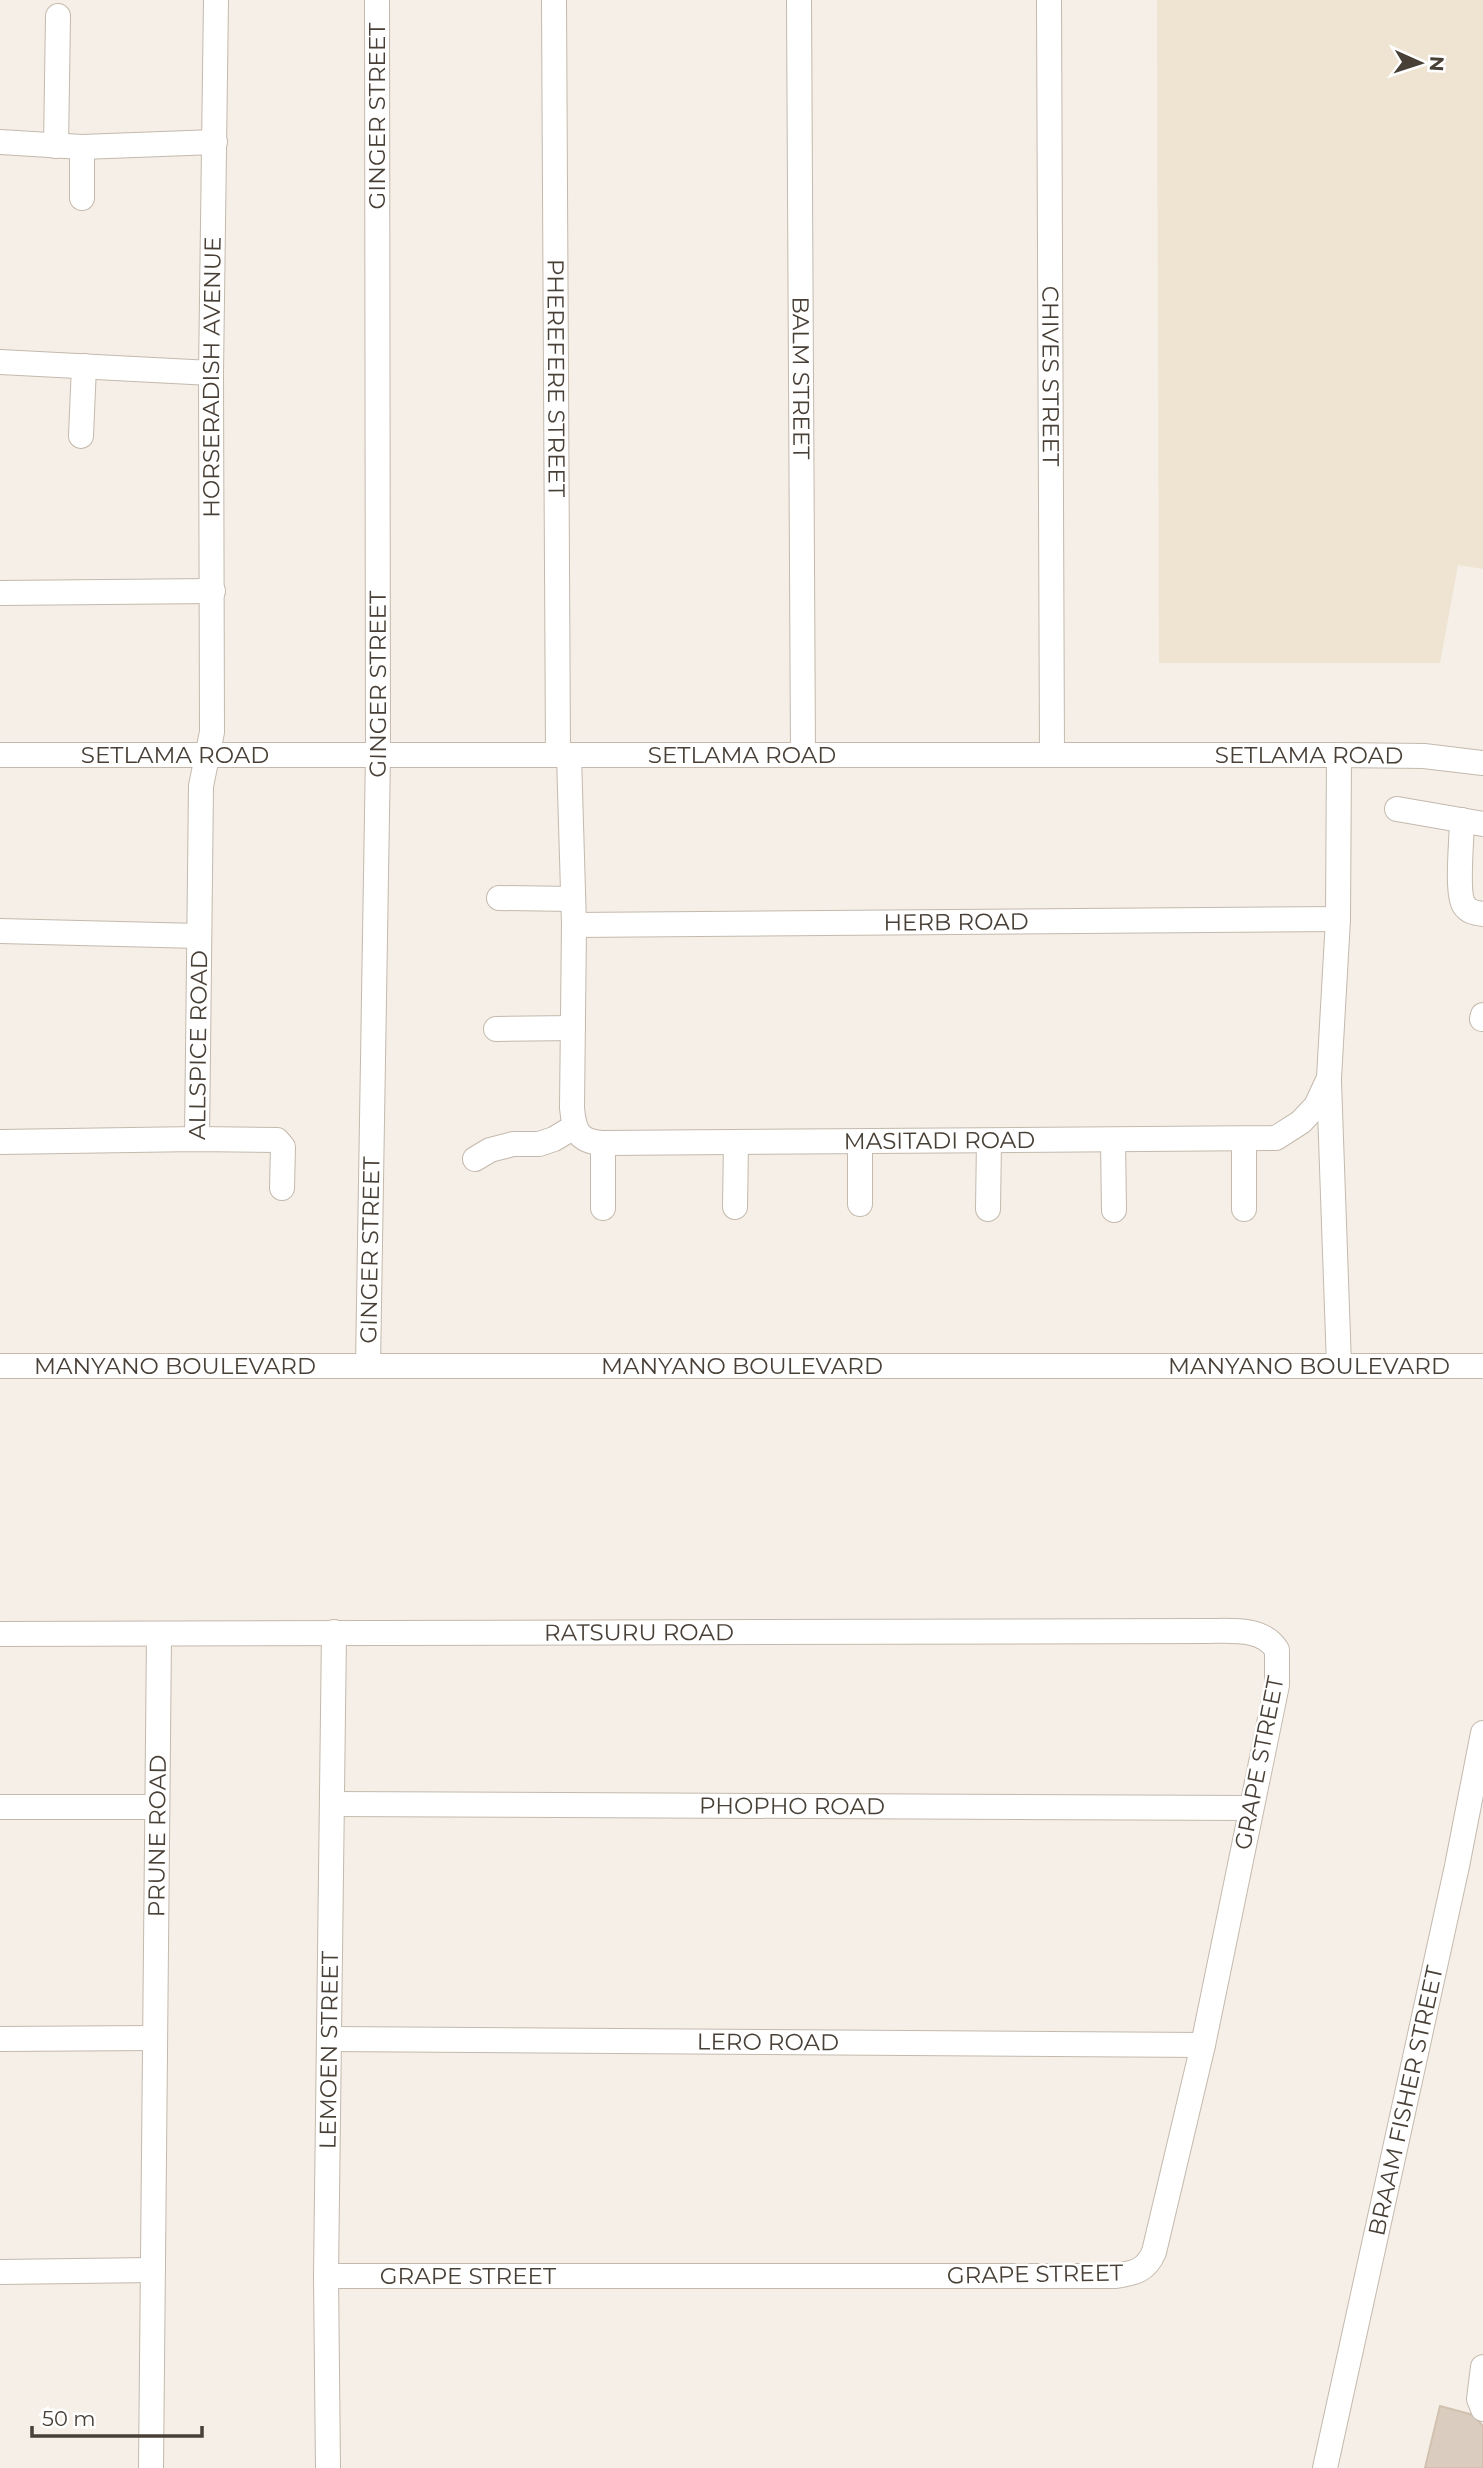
<svg xmlns="http://www.w3.org/2000/svg" width="1483" height="2468" font-family="Montserrat,sans-serif">
	<rect width="100%" height="100%" fill="#f5efe7"/>
	<path fill="#efe3d1" d="M1157 0H1483V569L1458 565 1440 663H1159Z"/>
	<path fill="#dacdbf" stroke="#d2c1af" stroke-width="2" d="M1440 2406 1473 2415 1483 2426V2468H1425Z"/>
	<g fill="none" stroke-linecap="round" stroke-linejoin="round">
		<g stroke="#c4b9ac" stroke-width="26">
			<g id="minor">
				<path id="s1" d="M554 0 558 755"/>
				<path id="s2" d="M799 0 803 755"/>
				<path id="s3" d="M1049 0 1052 754"/>
				<path d="M0 142 82 147 215 142"/>
				<path d="M56 146 58 16"/>
				<path d="M82 147V198"/>
				<path d="M0 362 211 373"/>
				<path d="M81 436 84 366"/>
				<path d="M0 593 213 591"/>
				<path id="s4" d="M0 755H1339L1424 756 1483 763"/>
				<path id="s5" d="M569 756 574 925 572 1108C574 1130 578 1142 603 1143L1276 1138 1301 1122 1316 1106 1329 1078 1338 919 1339 755"/>
				<path d="M1397 809 1483 824"/>
				<path d="M1462 820C1462 837 1456 893 1464 905 1468 912 1476 913 1483 914"/>
				<path d="M499 898 573 899"/>
				<path id="s6" d="M574 925 1338 919"/>
				<path d="M0 931 199 936"/>
				<path d="M1482 1019 1483 1015"/>
				<path d="M496 1029 573 1028"/>
				<path d="M1329 1082 1339 1365"/>
				<path id="s7" d="M197 1139 201 786 212 732 211 373 216 0"/>
				<path d="M1113 1140 1114 1210"/>
				<path d="M0 1142 197 1139 277 1140 283 1147 282 1188"/>
				<path d="M860 1142V1204"/>
				<path d="M603 1143V1208"/>
				<path d="M475 1159 490 1150 513 1144H539L554 1139 574 1127"/>
				<path d="M735 1207 736 1143"/>
				<path d="M988 1209 989 1141"/>
				<path d="M1244 1209V1139"/>
				<path id="s8" d="M0 1366H1483"/>
				<path id="s9" d="M368 1366 378 753 377 0"/>
				<path id="s10" d="M0 1634 1208 1631C1231 1631 1263 1627 1277 1650V1685L1203 2045 1154 2252C1146 2271 1134 2273 1116 2276H326"/>
				<path id="s11" d="M332 1804 1251 1808"/>
				<path d="M0 1807H157"/>
				<path d="M0 2039 155 2038"/>
				<path id="s12" d="M330 2039 1203 2045"/>
				<path d="M0 2272 153 2270"/>
				<path d="M1483 2367 1479 2399 1483 2409"/>
				<path id="s13" d="M151 2468 159 1635"/>
				<path id="s14" d="M328 2468 326 2276 334 1632"/>
				<path id="s15" d="M1325 2468 1457 1866 1483 1733"/>
			</g>
		</g>
		<use href="#minor" stroke="#fff" stroke-width="24"/>
	</g>
	<g text-anchor="middle" dominant-baseline="central" stroke-width="5" stroke-linejoin="round" paint-order="stroke">
		<g font-size="23" fill="#483f36" stroke="#fff">
			<text transform="translate(377 116) rotate(-90)">GINGER STREET</text>
			<text stroke="none"><textPath href="#s7" startOffset="763">HORSERADISH AVENUE</textPath></text>
			<text stroke="none"><textPath href="#s2" startOffset="378">BALM STREET</textPath></text>
			<text stroke="none"><textPath href="#s3" startOffset="376">CHIVES STREET</textPath></text>
			<text stroke="none"><textPath href="#s1" startOffset="378">PHEREFERE STREET</textPath></text>
			<text stroke="none"><textPath href="#s9" startOffset="682">GINGER STREET</textPath></text>
			<text stroke="none"><textPath href="#s4" startOffset="175">SETLAMA ROAD</textPath></text>
			<text stroke="none"><textPath href="#s4" startOffset="742">SETLAMA ROAD</textPath></text>
			<text stroke="none"><textPath href="#s4" startOffset="1309">SETLAMA ROAD</textPath></text>
			<text stroke="none"><textPath href="#s6" startOffset="382">HERB ROAD</textPath></text>
			<text stroke="none"><textPath href="#s7" startOffset="94">ALLSPICE ROAD</textPath></text>
			<text stroke="none"><textPath href="#s5" startOffset="742">MASITADI ROAD</textPath></text>
			<text stroke="none"><textPath href="#s9" startOffset="116">GINGER STREET</textPath></text>
			<text stroke="none"><textPath href="#s8" startOffset="175">MANYANO BOULEVARD</textPath></text>
			<text stroke="none"><textPath href="#s8" startOffset="1309">MANYANO BOULEVARD</textPath></text>
			<text stroke="none"><textPath href="#s8" startOffset="742">MANYANO BOULEVARD</textPath></text>
			<text stroke="none"><textPath href="#s10" startOffset="639">RATSURU ROAD</textPath></text>
			<text transform="translate(1259 1763) rotate(-79)">GRAPE STREET</text>
			<text stroke="none"><textPath href="#s11" startOffset="460">PHOPHO ROAD</textPath></text>
			<text stroke="none"><textPath href="#s13" startOffset="632">PRUNE ROAD</textPath></text>
			<text stroke="none"><textPath href="#s12" startOffset="438">LERO ROAD</textPath></text>
			<text stroke="none"><textPath href="#s14" startOffset="418">LEMOEN STREET</textPath></text>
			<text stroke="none"><textPath href="#s15" startOffset="376">BRAAM FISHER STREET</textPath></text>
			<text transform="translate(1035 2274) rotate(-1)">GRAPE STREET</text>
			<text x="468" y="2276">GRAPE STREET</text>
		</g>
	</g>
	<g transform="translate(1420 63) rotate(93)" stroke="#ffffff" stroke-width="5" paint-order="stroke">
	<path d="M0-5L12 26L0 18L-12 26Z" fill="#483f36"/>
	<text y="-10" font-size="19" font-weight="bold" text-anchor="middle" fill="#483f36">N</text>
	</g>
	<path d="M32 2426v10h170v-10" fill="none" stroke="#483f36" stroke-width="3.5"/>
	<text x="42" y="2426" font-size="21" fill="#483f36" stroke="#ffffff" stroke-width="5" paint-order="stroke">50 m</text>
</svg>
